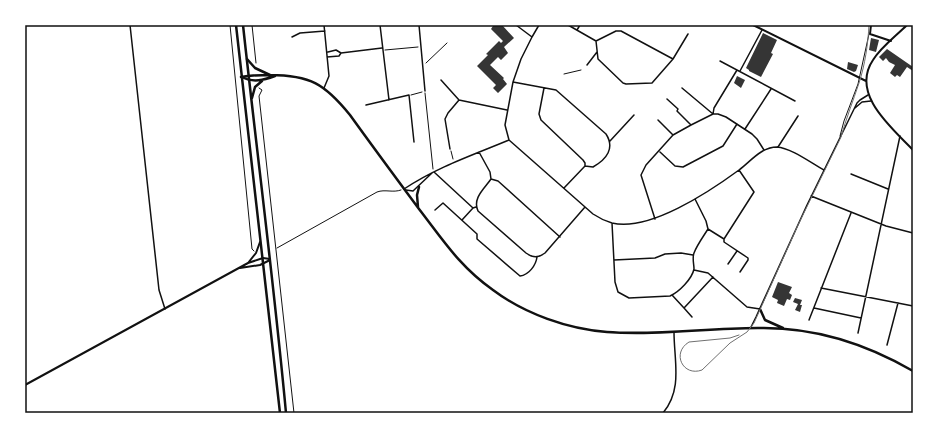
<svg xmlns="http://www.w3.org/2000/svg" width="938" height="438" font-family="'IBM Plex Sans',sans-serif">
	<rect width="100%" height="100%" fill="#fff"/>
	<path fill="#353535" d="M492 25H502L514 38 504 47 508 53 501 60 498 57 490 65 504 78 503 79 507 84 498 93 493 88 496 85 477 66 488 55 486 54 499 41 501 43 503 41 491 29 493 26Z
		M763 33 777 40 771 53 773 54 761 77 749 71V70L746 68Z
		M871 38 879 40 876 52 869 50Z
		M887 49 913 67V71L907 67 900 77 897 75 895 77 890 73 895 65 889 62 886 58 883 61 879 57Z
		M848 62 858 65 856 71 854 72 847 69Z
		M737 76 745 80 741 88 734 83Z
		M778 282 792 287 789 293 792 295 790 300 787 299 784 306 777 303 778 300 772 297Z
		M795 298 802 300 800 305H802L800 312 795 310 798 304 793 302Z"/>
	<g fill="none" stroke-linecap="round" stroke-linejoin="round">
		<path stroke="#111" stroke-width="1" d="M230 25 252 249 254 251
			M252 25 256 63
			M385 50 418 47
			M426 63 447 43
			M564 74 581 70
			M259 88 262 90 259 96 294 413
			M425 93 433 169
			M411 95 422 92
			M451 151 453 159
			M277 248 377 192C385 189 393 193 401 190"/>
		<path stroke="#111" stroke-width="1" d="M840 136 844 121 858 84 869 34"/>
		<path stroke="#111" stroke-width="1.5" d="M130 25 159 290 165 309
			M380 25 389 100
			M419 25 425 91
			M516 25 532 37
			M539 25 532 37 521 59 513 82 505 125 509 140 593 214C599 218 605 221 612 223 649 232 709 192 739 170 750 162 761 147 777 147 791 148 811 163 824 170
			M568 25 596 41 616 31H621L673 59 688 34
			M577 30 580 25
			M292 37 300 33 325 31
			M596 41 598 59 623 83 626 84 652 83 673 59
			M328 52 336 50 341 53 382 48
			M327 57 339 56 341 53
			M720 61 795 101
			M587 65 597 52
			M740 71 762 30
			M441 80 459 100
			M513 82 556 90 606 134C615 148 607 159 593 167L585 166 564 188
			M324 88 329 76 324 25
			M544 88 539 114 541 120 583 160 585 163V166
			M682 88 713 114 714 108 737 70
			M667 99 678 109 677 111 691 125
			M366 105 409 95 414 142
			M855 108 862 102 871 101
			M658 120 673 135
			M745 129 771 89
			M610 141 634 115
			M778 147 798 116
			M450 149 445 119 448 113 459 100 507 110
			M479 152 490 172 491 179C485 188 472 198 478 211L526 253C533 258 538 258 545 253L585 207
			M660 152 675 166 683 167 723 146 737 124
			M434 172 473 208
			M851 174 888 189
			M491 179 498 181 560 237
			M404 189C437 167 473 155 509 140
			M406 190 413 191 432 173
			M811 196 886 226 913 233
			M435 210 443 203 477 234V239L520 276C529 275 536 265 537 257
			M655 219 641 175 646 165 673 135 691 125 713 114H718L726 117 752 134 757 139 764 150
			M462 220 473 208 476 207
			M612 223 615 282 618 292 629 298 670 296C679 292 692 279 694 269 694 264 692 258 694 253 697 245 703 237 708 229L706 221 695 199
			M708 229 724 239V242L748 258V260L740 272
			M724 239 754 192 739 170
			M614 260 655 258 665 254 681 253 693 255
			M728 264 737 251
			M694 270 708 273 747 307 760 309
			M821 288 913 306
			M672 295 684 308 713 277
			M684 308 692 317
			M814 308 861 318
			M809 320 851 213
			M751 327 756 317 807 205 857 103 860 100 868 95
			M858 333 900 136
			M887 345 898 303
			M663 413C683 389 674 361 674 332"/>
		<path stroke="#111" stroke-width="2" d="M753 25 866 81
			M871 25 870 34 891 41
			M907 25C896 36 881 47 873 60 850 94 892 128 913 150
			M248 263 256 253 260 242
			M240 268 260 265 270 260
			M25 385 248 263 263 258 270 259"/>
		<path stroke="#111" stroke-width="2.5" d="M247 59 255 68 270 75
			M241 77C251 75 260 75 270 75 310 75 325 84 350 115 373 147 396 178 419 209 443 240 460 267 493 290 525 314 568 329 607 332 660 336 712 327 764 328 816 328 868 345 913 371
			M242 77C253 83 264 80 275 76
			M252 98 255 87 262 81
			M418 207 417 195 419 187
			M760 309 765 320 783 328"/>
		<path stroke="#111" stroke-width="2.5" d="M236 25 280 413
			M243 25C257 154 274 283 286 413"/>
		<path stroke="#707070" stroke-width="1" d="M739 335 730 338 689 342C671 353 683 377 702 370L730 343 747 332 754 323 798 225 841 137C846 119 853 101 859 83 865 65 868 44 869 25"/>
	</g>
	<rect width="938" height="438" fill="none" stroke="#ffffff" stroke-width="52"/>
	<rect x="26" y="26" width="886" height="386" fill="none" stroke="#111" stroke-width="1.5"/>
</svg>
